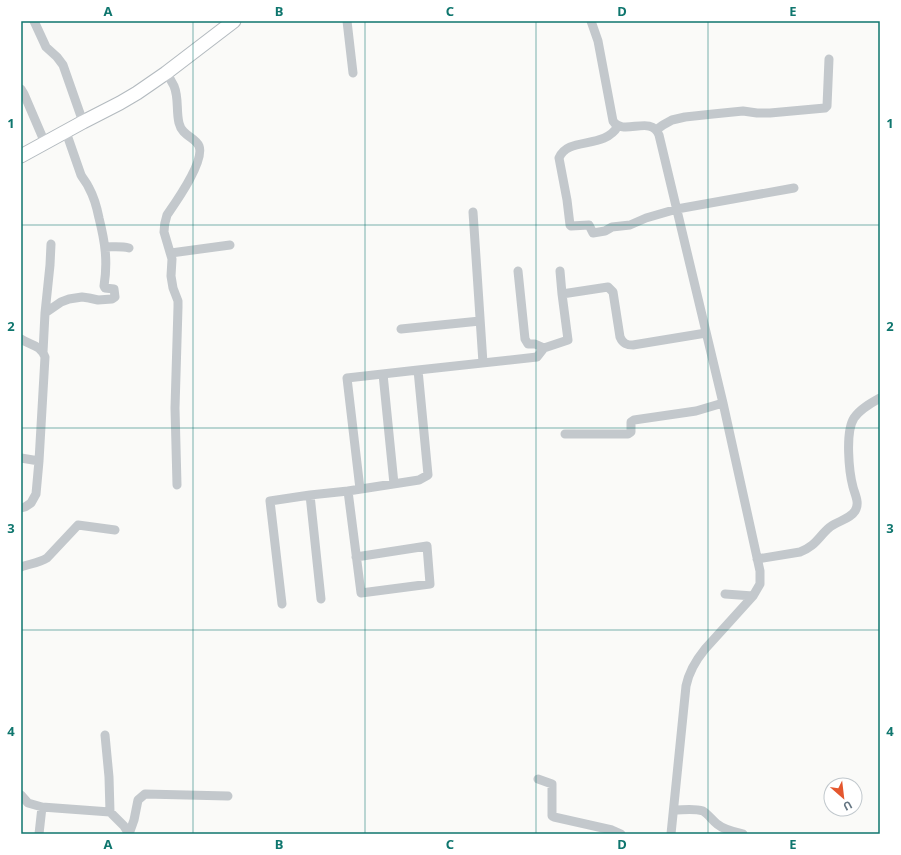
<svg xmlns="http://www.w3.org/2000/svg" width="901" height="855" font-family="'Noto Sans',sans-serif">
	<rect width="100%" height="100%" fill="#fafaf8"/>
	<g fill="none" stroke-linecap="round" stroke-linejoin="round">
		<g stroke="#b3babf" stroke-width="15">
			<path id="secondary" d="M21 156 83 122 120 103 137 93 166 73 234 21"/>
		</g>
		<path stroke="#c3c8cc" stroke-width="9" d="M34 21 46 47 57 57 63 65 83 122
			M347 21 353 73
			M591 21 598 41 613 121C623 137 651 114 659 135L723 403 760 571V584L753 596 705 649C696 660 689 671 686 686L671 834
			M166 73C169 77 172 82 174 86 179 98 176 111 179 123 182 136 195 137 199 146 205 161 176 202 167 215 165 221 164 225 164 232L172 259 171 276 173 288 178 301V307L175 408 177 485
			M21 89 24 94 45 143
			M618 126C604 150 568 136 559 158L567 200 570 225 571 226 589 225 593 233 605 231 612 227 630 225 646 218 677 209 794 188
			M656 130 663 125 672 120 685 117 713 114 743 111 757 113H770L825 108 827 106 829 59
			M473 212 483 363
			M105 247C114 247 121 246 129 248
			M171 253 230 245
			M518 271 525 339 528 344H535L544 348
			M560 271 562 294
			M45 313 50 265 51 244
			M401 329 480 321
			M21 339C31 346 40 344 45 357L39 461 36 494 31 503 25 507 21 508
			M43 352 45 313 61 302 69 299 82 297 89 298 98 300 112 299 115 297 114 289 105 288 104 286C108 261 105 242 99 218 97 208 94 197 89 188 87 183 83 179 81 175L66 132
			M383 374 394 484
			M565 434H628L631 432V422L634 420 696 411 723 403
			M21 458 39 461
			M360 489 347 378 418 370
			M356 557 427 546 430 584 361 593 348 491 419 480 428 475 418 370 537 357 544 348 568 340 562 294 608 287 613 292 620 337C623 344 627 345 633 345L706 333
			M757 559 800 552C816 546 818 537 830 527 838 521 850 519 855 511 860 503 855 495 853 487 849 472 845 432 854 418 860 409 871 403 880 398
			M21 567C29 564 39 563 47 558L78 525 115 530
			M725 594 753 596
			M321 599 310 495 348 491
			M282 604 270 501 310 495
			M105 735 109 777 110 812
			M538 779 552 784V816L554 817 612 830 621 834
			M21 795 28 803 42 807 110 812 124 826 129 834
			M674 810C683 810 694 808 703 811 708 814 712 820 717 824 724 830 734 832 743 834
			M39 834 42 807
			M129 834 134 820 138 800 145 794 228 796"/>
		<use href="#secondary" stroke="#fff" stroke-width="13"/>
	</g>
	<path fill="none" stroke="#0f766e" stroke-width="1" stroke-opacity="0.55" d="M193 21V834M365 21V834M536 21V834M708 21V834M21 225H880M21 428H880M21 630H880"/>
	<rect width="901" height="855" fill="none" stroke="#ffffff" stroke-width="44"/>
	<g transform="translate(843 797) rotate(152)"><circle r="19" fill="#ffffff" stroke="#c1c8cd"/>
	<path d="M0-3L7 15L0 10L-7 15Z" fill="#e4572e"/>
	<text y="-6" font-size="11" font-weight="bold" text-anchor="middle" fill="#657683">U</text>
	</g>
	<rect x="22" y="22" width="857" height="811" fill="none" stroke="#0f766e" stroke-width="1.5"/>
	<g font-size="13" text-anchor="middle" font-weight="bold" fill="#0f766e">
		<text x="108" y="16">A</text>
		<text x="279" y="16">B</text>
		<text x="450" y="16">C</text>
		<text x="622" y="16">D</text>
		<text x="793" y="16">E</text>
		<text x="11" y="128">1</text>
		<text x="890" y="128">1</text>
		<text x="11" y="331">2</text>
		<text x="890" y="331">2</text>
		<text x="11" y="533">3</text>
		<text x="890" y="533">3</text>
		<text x="11" y="736">4</text>
		<text x="890" y="736">4</text>
		<text x="108" y="849">A</text>
		<text x="279" y="849">B</text>
		<text x="450" y="849">C</text>
		<text x="622" y="849">D</text>
		<text x="793" y="849">E</text>
	</g>
</svg>
